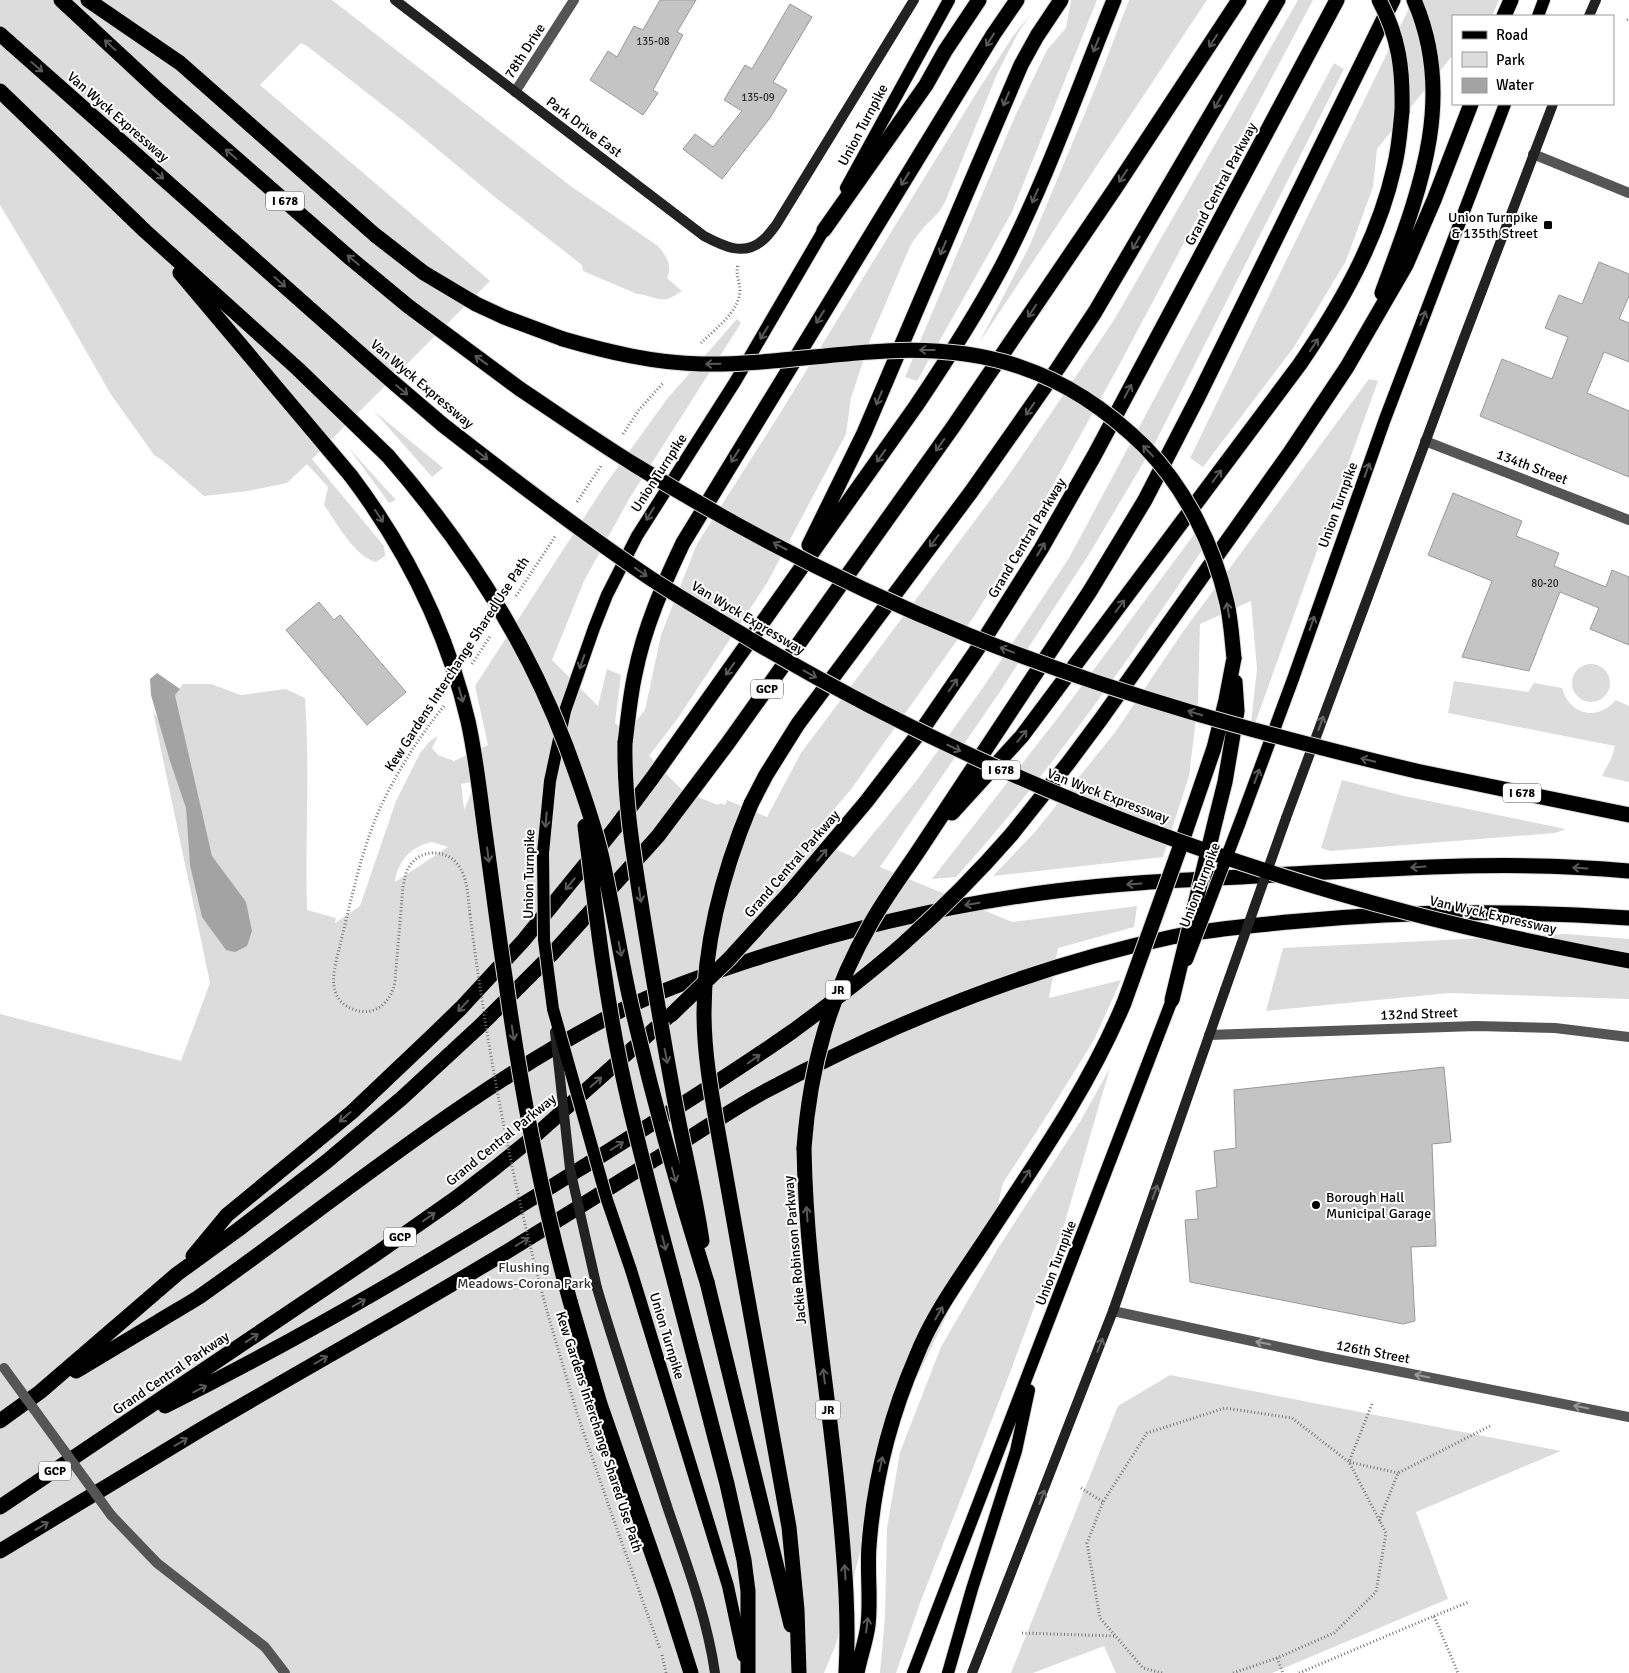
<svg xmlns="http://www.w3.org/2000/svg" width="1629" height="1673" font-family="Signika,sans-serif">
	<rect width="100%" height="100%" fill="#fff"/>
	<path fill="#dcdcdc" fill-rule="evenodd" d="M0 0H332L572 187 658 246C666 256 673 265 667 278L682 291C678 293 672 298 667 299 657 301 647 294 637 294L583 271 582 265 496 198 407 124 307 46 301 43 260 85 490 281 312 459 384 546 385 556 376 562C354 556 337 523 324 505L328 487 307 464 287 483 248 491 204 496 162 460 154 455 110 393 54 295 0 205Z
		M1071 0H1097L1012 212 917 381 905 377 1016 114 1047 50 1066 28Z
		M1129 0H1207L979 343 1029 247 1095 89Z
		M1298 0H1313L1116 371 1049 492 975 615 852 788 809 839 854 857 917 780 984 686 1069 558 1334 63 1344 69 1155 443 1091 551 999 693 880 867 1012 922 1137 906 1134 927 1058 948 1049 998 1121 980 1094 1040 1053 1106 1003 1183 996 1213 893 1427 836 1644 824 1673H0V1014L181 1061 210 983 153 712 189 758 175 695 183 684H211L241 695 286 689 305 698C310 768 305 839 307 910L336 918 335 923 360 906 396 801 420 753 430 741 438 736 432 748 438 755 454 761 488 745 475 686 605 485 667 399 737 319 741 323 629 499 584 581 552 660 598 706 607 669 621 675 615 723 626 733 645 710 661 635 697 544 779 415 977 92 1013 36 1031 14 1018 33 997 74 945 202 939 212 924 227 911 244 870 340 851 398 846 434 767 583 678 718 649 756 683 791 718 805 720 803 725 805 727 800 767 817 801 753 1009 475 1114 320ZM476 781 465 808 464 809 461 784ZM432 842 448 847 395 882C397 862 411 846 432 842Z
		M1413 0H1499L1492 16H1453V55L1377 149 1373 187 1346 261 1294 347 1203 467 1190 458Z
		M1369 379 1378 381 1249 740 1257 669 1251 601 1200 624 1198 702 1189 776 1163 857 993 876 1034 833 1116 731 1182 633Z
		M374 411 443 468 432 477Z
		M348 447 396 500 389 503Z
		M1204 521 1213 534C1133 653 1053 770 956 877L932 879 1060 715Z
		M1572 683a19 19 0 1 1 38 0a19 19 0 1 1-38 0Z
		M1454 681 1528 692 1534 683 1562 688C1570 716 1597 721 1616 700L1629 706V782L1602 776 1611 759 1615 746 1448 713Z
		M1342 780 1404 796 1566 829 1555 833 1330 851 1321 848Z
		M1566 934 1629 939V999L1449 993 1266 1011 1283 948Z
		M1110 1068 1062 1232 1005 1386 920 1603 896 1673H880L885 1617 887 1528 900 1452 941 1347 997 1250 1081 1120Z
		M1170 1375 1561 1451 1416 1512 1448 1599 1272 1673H1116L1104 1646 1033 1673H1011L1118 1406Z"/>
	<path fill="#a3a3a3" d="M157 673 180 689 175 695 212 856 246 902 252 931 247 946 235 952 226 950 202 917 190 865 186 808 170 761 151 695 150 679Z"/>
	<path fill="#c4c4c4" stroke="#999" d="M660 0H696L677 32 683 35 653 90 658 93 643 115 590 80 608 51 617 57 634 26 643 30Z
		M790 4 812 17 773 82 787 90 770 118 722 179 683 149 695 134 713 147 742 111 724 100 745 65 752 69Z
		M1599 262 1629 274V296L1619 319 1629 323V362L1604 352 1587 393 1629 411V477L1480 416 1502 359 1552 379 1568 337 1545 328 1559 295 1582 304Z
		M1453 493 1522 521 1516 536 1559 553 1554 566 1606 587 1612 570 1629 577V645L1590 629 1599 608 1560 592 1529 671 1462 657 1492 581 1428 555Z
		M319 602 334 620 340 615 406 692 367 725 286 630Z
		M1444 1067 1451 1142 1432 1144 1436 1246 1411 1247 1415 1321 1403 1324 1190 1282 1185 1220 1198 1219 1196 1191 1217 1187 1214 1151 1236 1148 1234 1090Z"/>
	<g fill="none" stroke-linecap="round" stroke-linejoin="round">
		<g stroke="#dbdbdb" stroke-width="14">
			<path id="primary" d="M1538 16 1544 0
				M846 188 949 0
				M1240 822 1293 679 1385 419 1505 104
				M543 853 550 781 565 711 594 628 607 595 637 536 735 382 829 221
				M631 1270 728 1586 743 1656
				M913 1673 1172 1000
				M948 1673 972 1589 1016 1451 1029 1390"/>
		</g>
		<g stroke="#dbdbdb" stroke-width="17">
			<path id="highway" d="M61 0 158 90 350 258 408 306 520 389
				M88 0 180 63 375 235 424 273 476 304 504 317 563 339
				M1504 16 1511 0
				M0 34 387 377 443 425
				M0 91 145 231 298 369 388 456
				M824 230 926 85 945 51 979 0
				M180 273 351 476
				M1382 293C1417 197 1458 101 1414 0
				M809 545 864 433 1021 65 1037 36 1061 0
				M625 743C628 720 630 696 635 674 644 628 663 585 683 543L993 35 1017 0
				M1416 771 1629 815
				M751 804 766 775 798 724 971 492 1058 368 1095 312 1278 0
				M952 813 1022 736 1300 364C1341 304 1378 239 1394 168 1399 149 1400 130 1402 111
				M1216 818 1225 782 1237 711 1235 682
				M1011 835 1069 762 1101 719 1291 451 1347 367 1406 265 1434 200 1471 104
				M919 850 1090 591 1145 500 1199 395 1393 0
				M1179 850 1214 748 1226 700 1234 658
				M790 892 866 802 926 724 985 638 1041 549 1094 456 1337 0
				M804 1148C806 1271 829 1392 840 1514 845 1567 849 1620 846 1673
				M193 1256 227 1215 352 1112 430 1038 461 1008 523 941 615 828 653 777 916 406C947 360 976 315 1002 266 1046 181 1078 89 1114 0
				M743 1272 789 1527 797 1610 799 1673
				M674 1280 727 1484 744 1560 748 1591V1673
				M707 1282 791 1625
				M570 1301 600 1404 666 1594 691 1673
				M76 1371C103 1355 129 1339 156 1323 170 1314 185 1306 199 1297 337 1200 467 1090 618 1012 660 990 706 975 751 960 850 928 953 904 1056 891 1134 881 1213 879 1292 874 1404 868 1516 860 1629 871
				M165 1406C308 1335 442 1255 578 1170 650 1125 723 1080 793 1031
				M0 1421 40 1392 177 1274 239 1229 326 1162 402 1098 481 1025 552 954 658 836 728 743 953 427 1114 190 1239 0
				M0 1507 376 1254 456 1198 495 1168 537 1134 668 1017
				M0 1551C67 1511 133 1470 200 1430 301 1371 403 1314 503 1254 564 1217 625 1178 686 1140 711 1124 736 1107 762 1093 892 1023 1028 967 1172 937 1210 929 1249 926 1288 922 1402 911 1515 910 1629 918
				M857 1673C860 1657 866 1641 868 1625 871 1599 867 1572 869 1546 874 1480 890 1417 916 1357 932 1316 959 1279 983 1243 1034 1165 1088 1089 1124 1003"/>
		</g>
		<path stroke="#777" stroke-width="3" stroke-dasharray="1 2.5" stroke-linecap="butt" d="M1627 20 1629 19
			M701 343C715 329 739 312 740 291 740 281 735 275 738 265
			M623 434 639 410 664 382
			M577 502 601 466
			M516 596 556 535
			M472 664 491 635
			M444 706C419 737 398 770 381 806 362 848 352 896 341 941 338 955 332 972 334 986 335 994 339 1001 345 1005 369 1021 391 1006 395 981L403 886C405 879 405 873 409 867 419 849 446 848 458 865 468 878 468 898 470 914
			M548 1315 577 1413 613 1518 660 1649
			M1372 1404 1349 1462 1398 1473
			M1081 1488 1103 1502
			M1379 1521 1398 1473 1490 1426
			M1434 1616 1469 1602
			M1022 1633 1115 1636
			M662 1655 666 1673
			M1277 1658 1283 1673
			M1162 1673 1143 1668 1100 1618 1087 1543 1103 1502 1147 1433 1225 1408 1292 1418 1349 1462 1386 1533 1376 1592 1334 1633 1277 1658 1233 1673
			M1299 1673 1434 1616 1458 1673"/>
		<path stroke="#555" stroke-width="10" d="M111 1515 157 1563 265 1647 285 1673"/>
		<path stroke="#555" stroke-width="10" d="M515 92 574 0
			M1533 154 1629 193
			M1425 441 1629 520
			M1209 1035 1476 1026 1555 1028 1629 1037
			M1113 1311 1321 1356 1629 1417"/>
		<path stroke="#222" stroke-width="10" d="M395 0 704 236C723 246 744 257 763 240 768 236 772 230 776 225L914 0
			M1589 16 1596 0
			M1286 818 1462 343 1553 104
			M597 1288C619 1362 644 1435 668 1509 686 1562 707 1617 715 1673
			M972 1673 1113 1311 1225 990"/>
		<use href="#primary" stroke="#000" stroke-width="12"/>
		<use href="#highway" stroke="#000" stroke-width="15"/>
		<g stroke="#dbdbdb" stroke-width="14" stroke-linecap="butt">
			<path id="primary-bridge" d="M543 853 544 940 553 1009 607 1200 631 1270
				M1187 960 1240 822"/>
		</g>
		<g stroke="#dbdbdb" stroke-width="17" stroke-linecap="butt">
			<path id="highway-bridge" d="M1379 0C1399 37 1403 69 1402 111
				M563 339C608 352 654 363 701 364 757 365 814 356 870 352 981 343 1065 368 1145 447 1186 489 1214 546 1227 603 1231 621 1232 640 1234 658
				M520 389C559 415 596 441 635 465 740 530 855 589 968 635 1113 694 1264 735 1416 771
				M443 425C511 478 579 530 650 578 685 601 722 622 758 644 961 763 1181 853 1410 913 1482 932 1556 947 1629 961
				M388 456C463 542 526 640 566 746 579 781 594 822 602 858 612 903 619 949 629 995 651 1092 677 1187 707 1282
				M351 476C406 549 447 631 468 721 476 757 480 795 485 832 492 882 498 932 506 983 521 1090 541 1196 570 1301
				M625 743C624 802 634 857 643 916 654 983 665 1051 678 1118 686 1159 696 1199 702 1241
				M585 826C595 905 604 985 620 1063 635 1136 655 1208 674 1280
				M1172 1000 1216 818
				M1124 1003 1179 850
				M671 1015 728 960 790 892
				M793 1031C831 1003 869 974 904 943 942 909 978 873 1011 835
				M804 1148C810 1066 830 995 871 923 885 898 903 874 919 850
				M743 1272C735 1227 727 1182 719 1137 712 1097 704 1055 704 1013 704 940 723 871 751 804"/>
		</g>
		<path stroke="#777" stroke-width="3" stroke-dasharray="1 2.5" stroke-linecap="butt" d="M470 914C487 1049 512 1183 548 1315"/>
		<path stroke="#555" stroke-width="10" d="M4 1368 111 1515"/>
		<path stroke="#222" stroke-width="10" d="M1225 990 1286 818
			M555 1032 570 1169 597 1288"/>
		<use href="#primary-bridge" stroke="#000" stroke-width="12"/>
		<use href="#highway-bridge" stroke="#000" stroke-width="15"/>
	</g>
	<defs><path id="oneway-shaft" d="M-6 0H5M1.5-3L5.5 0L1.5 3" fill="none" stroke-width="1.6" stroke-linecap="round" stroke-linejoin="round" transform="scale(1.25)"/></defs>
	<g stroke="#595959">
		<use href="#oneway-shaft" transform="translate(990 40) rotate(122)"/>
		<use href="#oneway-shaft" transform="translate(1213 41) rotate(123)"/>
		<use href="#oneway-shaft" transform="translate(110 45) rotate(-137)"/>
		<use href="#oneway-shaft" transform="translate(1096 45) rotate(112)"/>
		<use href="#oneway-shaft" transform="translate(37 67) rotate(41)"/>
		<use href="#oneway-shaft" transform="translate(1006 99) rotate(113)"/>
		<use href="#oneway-shaft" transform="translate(1218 102) rotate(120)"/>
		<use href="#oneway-shaft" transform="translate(231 154) rotate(-139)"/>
		<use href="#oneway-shaft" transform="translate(158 174) rotate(41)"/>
		<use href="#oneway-shaft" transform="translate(1123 176) rotate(124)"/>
		<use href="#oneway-shaft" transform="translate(905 179) rotate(122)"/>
		<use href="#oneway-shaft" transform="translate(1035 196) rotate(114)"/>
		<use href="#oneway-shaft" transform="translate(1136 243) rotate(120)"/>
		<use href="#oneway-shaft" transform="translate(943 248) rotate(113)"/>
		<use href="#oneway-shaft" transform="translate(353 260) rotate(-140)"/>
		<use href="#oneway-shaft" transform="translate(280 282) rotate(42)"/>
		<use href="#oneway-shaft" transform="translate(1032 311) rotate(124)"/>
		<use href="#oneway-shaft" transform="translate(820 317) rotate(122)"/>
		<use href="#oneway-shaft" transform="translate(1423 318) rotate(-69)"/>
		<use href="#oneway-shaft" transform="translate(764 333) rotate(121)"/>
		<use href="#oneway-shaft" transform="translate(1314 345) rotate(-56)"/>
		<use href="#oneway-shaft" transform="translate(927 350) rotate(-180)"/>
		<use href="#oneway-shaft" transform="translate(481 360) rotate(-144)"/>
		<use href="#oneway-shaft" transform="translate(713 364) rotate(179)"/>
		<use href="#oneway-shaft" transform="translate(402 390) rotate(40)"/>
		<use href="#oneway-shaft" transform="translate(1128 391) rotate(-62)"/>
		<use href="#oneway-shaft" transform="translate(879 398) rotate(113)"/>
		<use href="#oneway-shaft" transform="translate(1030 409) rotate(125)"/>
		<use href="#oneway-shaft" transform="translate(940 445) rotate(125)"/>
		<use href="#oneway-shaft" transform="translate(1148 451) rotate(-134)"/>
		<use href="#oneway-shaft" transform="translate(482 455) rotate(38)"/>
		<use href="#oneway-shaft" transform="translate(735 456) rotate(122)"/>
		<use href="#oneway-shaft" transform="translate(881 456) rotate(125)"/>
		<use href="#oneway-shaft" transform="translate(1367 470) rotate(-70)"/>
		<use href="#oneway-shaft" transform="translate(1217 476) rotate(-53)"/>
		<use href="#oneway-shaft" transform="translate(650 514) rotate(121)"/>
		<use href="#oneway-shaft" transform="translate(379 516) rotate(57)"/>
		<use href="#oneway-shaft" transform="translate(934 541) rotate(127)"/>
		<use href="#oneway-shaft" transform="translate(780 546) rotate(-152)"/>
		<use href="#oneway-shaft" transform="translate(1041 549) rotate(-59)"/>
		<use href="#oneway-shaft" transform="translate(641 572) rotate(35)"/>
		<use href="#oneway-shaft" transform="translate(1120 606) rotate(-53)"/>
		<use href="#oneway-shaft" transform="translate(1228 610) rotate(-100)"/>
		<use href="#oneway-shaft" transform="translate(1312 623) rotate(-71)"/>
		<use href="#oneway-shaft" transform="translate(1007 650) rotate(-159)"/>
		<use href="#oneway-shaft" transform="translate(582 662) rotate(109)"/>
		<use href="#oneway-shaft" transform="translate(730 669) rotate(125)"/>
		<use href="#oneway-shaft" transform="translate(810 674) rotate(29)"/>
		<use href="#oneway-shaft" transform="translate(953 685) rotate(-55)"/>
		<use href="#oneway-shaft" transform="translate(461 695) rotate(74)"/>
		<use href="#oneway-shaft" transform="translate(1195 713) rotate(-163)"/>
		<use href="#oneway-shaft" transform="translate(1022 736) rotate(-51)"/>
		<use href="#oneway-shaft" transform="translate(954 748) rotate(26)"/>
		<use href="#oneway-shaft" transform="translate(1368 760) rotate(-167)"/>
		<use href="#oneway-shaft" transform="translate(1257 776) rotate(-70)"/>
		<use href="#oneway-shaft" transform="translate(546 820) rotate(95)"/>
		<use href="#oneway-shaft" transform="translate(488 855) rotate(83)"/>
		<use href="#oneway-shaft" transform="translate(822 855) rotate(-50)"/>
		<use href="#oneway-shaft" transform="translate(1418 867) rotate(176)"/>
		<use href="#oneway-shaft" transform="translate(1580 868) rotate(-176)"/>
		<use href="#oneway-shaft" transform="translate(570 884) rotate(129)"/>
		<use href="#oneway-shaft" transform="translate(1134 884) rotate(176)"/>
		<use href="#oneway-shaft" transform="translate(640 895) rotate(81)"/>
		<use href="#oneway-shaft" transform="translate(972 904) rotate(170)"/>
		<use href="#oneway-shaft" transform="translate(620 949) rotate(79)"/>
		<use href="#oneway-shaft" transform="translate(463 1006) rotate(133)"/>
		<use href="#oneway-shaft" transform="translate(513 1033) rotate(81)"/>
		<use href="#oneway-shaft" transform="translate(666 1056) rotate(79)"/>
		<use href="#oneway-shaft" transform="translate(754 1059) rotate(-35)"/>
		<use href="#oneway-shaft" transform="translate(596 1082) rotate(-41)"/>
		<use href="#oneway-shaft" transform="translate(345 1117) rotate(139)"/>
		<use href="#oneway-shaft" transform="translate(617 1146) rotate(-32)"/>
		<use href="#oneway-shaft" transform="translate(674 1175) rotate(74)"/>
		<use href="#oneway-shaft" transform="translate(1026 1176) rotate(-57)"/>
		<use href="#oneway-shaft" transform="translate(807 1214) rotate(-94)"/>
		<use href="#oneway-shaft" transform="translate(429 1217) rotate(-35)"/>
		<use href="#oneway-shaft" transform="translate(522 1242) rotate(-32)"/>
		<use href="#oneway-shaft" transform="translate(664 1243) rotate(76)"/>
		<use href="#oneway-shaft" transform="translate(359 1303) rotate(-29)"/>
		<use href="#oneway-shaft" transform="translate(939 1313) rotate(-60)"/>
		<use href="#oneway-shaft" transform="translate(252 1338) rotate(-34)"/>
		<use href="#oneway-shaft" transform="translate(321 1360) rotate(-30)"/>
		<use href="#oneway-shaft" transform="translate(824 1376) rotate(-97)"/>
		<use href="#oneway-shaft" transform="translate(200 1389) rotate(-27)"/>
		<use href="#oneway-shaft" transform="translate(181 1442) rotate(-31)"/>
		<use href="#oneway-shaft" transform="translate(881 1464) rotate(-78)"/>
		<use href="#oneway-shaft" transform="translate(42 1526) rotate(-31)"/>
		<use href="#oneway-shaft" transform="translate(845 1572) rotate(-94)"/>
		<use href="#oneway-shaft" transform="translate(867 1625) rotate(-83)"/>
	</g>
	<g stroke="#646464">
		<use href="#oneway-shaft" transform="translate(1321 723) rotate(-70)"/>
		<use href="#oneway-shaft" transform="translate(1155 1192) rotate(-71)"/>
		<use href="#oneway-shaft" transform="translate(1100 1345) rotate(-69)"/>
		<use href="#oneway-shaft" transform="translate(1042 1497) rotate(-69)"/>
	</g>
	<g stroke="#999">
		<use href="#oneway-shaft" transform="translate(1263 1343) rotate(-168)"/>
		<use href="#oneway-shaft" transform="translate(1422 1376) rotate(-169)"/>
		<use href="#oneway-shaft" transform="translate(1581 1407) rotate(-169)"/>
	</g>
	<g fill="#000" stroke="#fff" stroke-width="2">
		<rect x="1543" y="220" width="10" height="10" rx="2.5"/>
		<circle cx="1316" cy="1205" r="5"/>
	</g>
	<g text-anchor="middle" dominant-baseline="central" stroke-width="4" stroke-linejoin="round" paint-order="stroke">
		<g font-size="11" fill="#313131">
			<text x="653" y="41">135-08</text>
			<text x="758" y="97">135-09</text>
			<text x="1545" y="583">80-20</text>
		</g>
		<g fill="#fff" stroke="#4c4c4c" stroke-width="1">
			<rect x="266" y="191.5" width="38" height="19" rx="4"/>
			<rect x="751" y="679.5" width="32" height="19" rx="4"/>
			<rect x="982" y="760.5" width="38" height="19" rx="4"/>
			<rect x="1503" y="783.5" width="38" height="19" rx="4"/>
			<rect x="825.5" y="980.5" width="25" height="19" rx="4"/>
			<rect x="384" y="1227.5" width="32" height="19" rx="4"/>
			<rect x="815.5" y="1400.5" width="25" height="19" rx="4"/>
			<rect x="39" y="1461.5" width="32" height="19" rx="4"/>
		</g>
		<g font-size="12" font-weight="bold" fill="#000">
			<text x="285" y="201">I 678</text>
			<text x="767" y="689">GCP</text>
			<text x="1001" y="770">I 678</text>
			<text x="1522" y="793">I 678</text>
			<text x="838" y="990">JR</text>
			<text x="400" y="1237">GCP</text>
			<text x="828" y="1410">JR</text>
			<text x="55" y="1471">GCP</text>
		</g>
		<g font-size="14" fill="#000" stroke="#fff">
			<text transform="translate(525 51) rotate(-57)">78th Drive</text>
			<text transform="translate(118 117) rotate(41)">Van Wyck Expressway</text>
			<text transform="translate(863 125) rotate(-62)">Union Turnpike</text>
			<text transform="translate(584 127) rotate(37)">Park Drive East</text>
			<text transform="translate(1221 184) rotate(-62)">Grand Central Parkway</text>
			<text transform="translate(422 384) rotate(40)">Van Wyck Expressway</text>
			<text transform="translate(1532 467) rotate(21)">134th Street</text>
			<text transform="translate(659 473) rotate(-57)">Union Turnpike</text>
			<text transform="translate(1338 505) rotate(-70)">Union Turnpike</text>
			<text transform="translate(1027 538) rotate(-59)">Grand Central Parkway</text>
			<text transform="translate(748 618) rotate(31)">Van Wyck Expressway</text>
			<text transform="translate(457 664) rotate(-57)">Kew Gardens Interchange Shared Use Path</text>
			<text transform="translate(1108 796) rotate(21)">Van Wyck Expressway</text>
			<text transform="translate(792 864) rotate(-49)">Grand Central Parkway</text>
			<text transform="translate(529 874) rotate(-89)">Union Turnpike</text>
			<text transform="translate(1200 885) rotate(-69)">Union Turnpike</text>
			<text transform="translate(1493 915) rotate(13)">Van Wyck Expressway</text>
			<text transform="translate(1419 1014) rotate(-2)">132nd Street</text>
			<text transform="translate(501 1140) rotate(-39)">Grand Central Parkway</text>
			<text transform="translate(795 1250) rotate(-95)">Jackie Robinson Parkway</text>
			<text transform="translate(1056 1263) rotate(-69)">Union Turnpike</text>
			<text transform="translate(667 1336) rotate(73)">Union Turnpike</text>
			<text transform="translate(1373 1352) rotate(11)">126th Street</text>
			<text transform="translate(171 1373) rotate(-34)">Grand Central Parkway</text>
			<text transform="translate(599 1432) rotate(72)">Kew Gardens Interchange Shared Use Path</text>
		</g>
		<g font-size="14" fill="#000" stroke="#fff" text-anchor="end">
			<text x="1538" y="217">Union Turnpike<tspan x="1538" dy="16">&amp; 135th Street</tspan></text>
			<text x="1326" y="1197" text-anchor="start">Borough Hall<tspan x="1326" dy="16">Municipal Garage</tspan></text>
		</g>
		<g font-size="14" fill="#333" stroke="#fff">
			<text x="524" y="1267">Flushing<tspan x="524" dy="16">Meadows-Corona Park</tspan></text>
		</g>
	</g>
	<rect x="1452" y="15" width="162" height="90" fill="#ffffff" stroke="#999999"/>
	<rect x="1462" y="31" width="25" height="8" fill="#000000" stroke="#999999"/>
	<text x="1496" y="40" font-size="15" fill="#000000">Road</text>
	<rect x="1462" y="52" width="25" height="15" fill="#dcdcdc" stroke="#999999"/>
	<text x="1496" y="65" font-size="15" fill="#000000">Park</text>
	<rect x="1462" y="78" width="25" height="15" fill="#a3a3a3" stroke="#999999"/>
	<text x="1496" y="90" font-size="15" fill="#000000">Water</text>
</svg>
